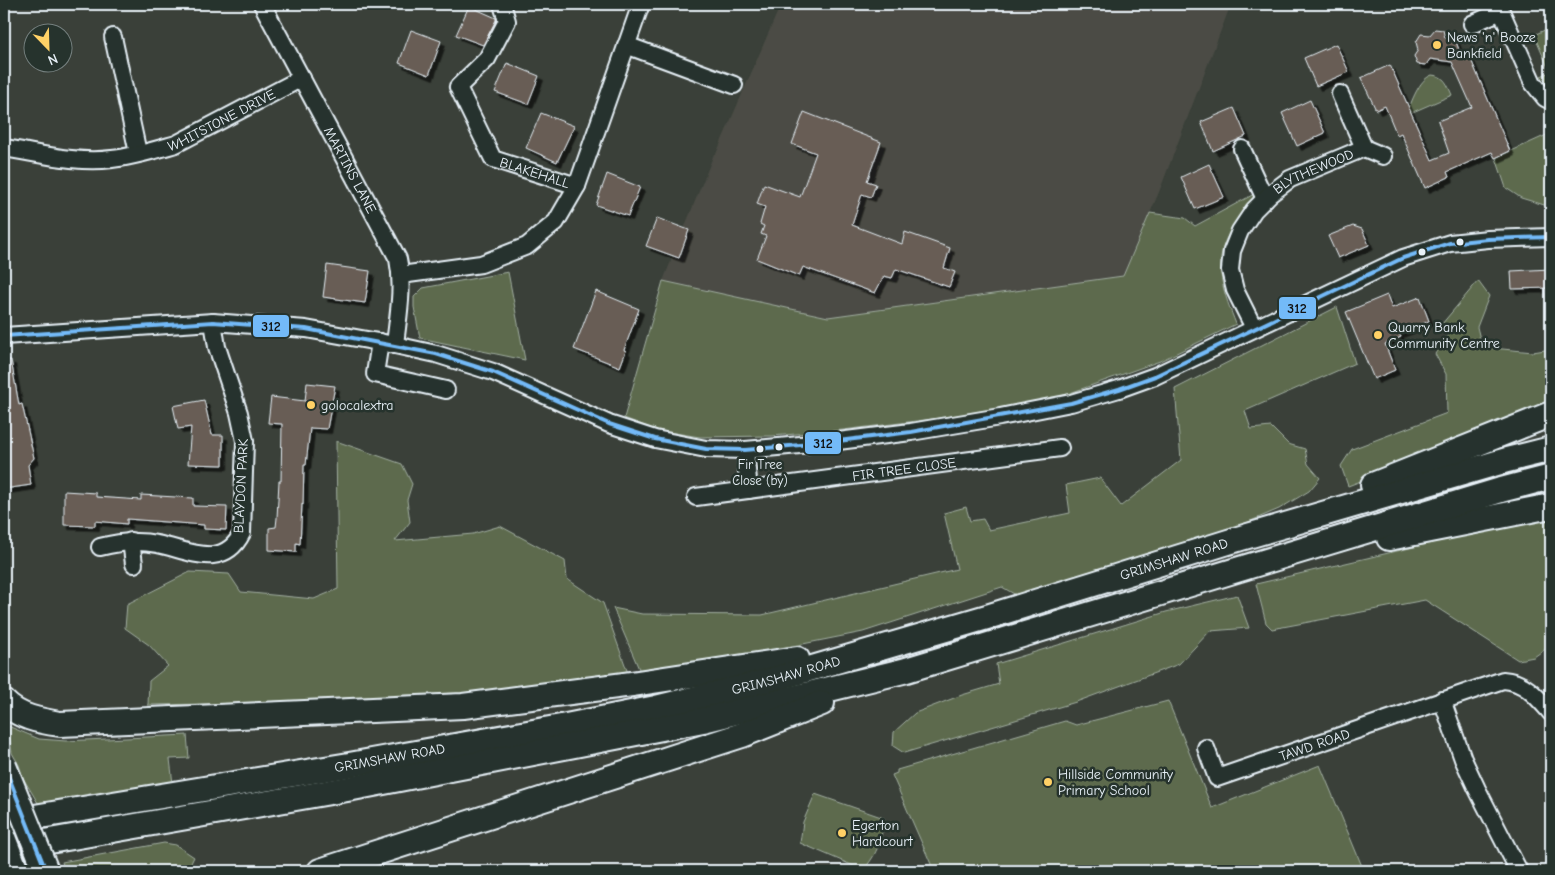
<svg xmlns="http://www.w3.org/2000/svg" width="1555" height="875" font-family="'Comic Neue',sans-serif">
	<defs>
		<filter id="shadow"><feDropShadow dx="4.5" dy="4.5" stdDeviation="0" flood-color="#0009"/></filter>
	</defs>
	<rect width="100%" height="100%" fill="#3a4039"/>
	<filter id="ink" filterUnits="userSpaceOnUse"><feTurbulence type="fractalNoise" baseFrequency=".02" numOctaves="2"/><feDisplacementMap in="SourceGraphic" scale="10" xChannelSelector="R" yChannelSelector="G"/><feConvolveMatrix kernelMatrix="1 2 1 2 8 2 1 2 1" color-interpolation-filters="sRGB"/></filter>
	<g filter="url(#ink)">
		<path fill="#4b4c45" d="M781 4H1231L1159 192 1123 276 828 317 663 281 714 154H716Z"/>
		<path fill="#5d6b4d" stroke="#a2aea2" d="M1551 27V86L1541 76 1550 72 1534 35Z
			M1432 75C1445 76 1447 84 1452 95L1406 115C1412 102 1418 80 1432 75Z
			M1551 133V207L1521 198 1506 188 1496 158Z
			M1256 193C1247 207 1235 221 1228 235 1212 265 1225 296 1236 324L1160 361 1053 399 957 416 843 430 772 436 700 437 656 430 624 418 663 281 828 317 1123 276 1150 213 1185 218 1195 226Z
			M508 272 525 360 420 338 414 307V297L423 288Z
			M1478 281 1489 296 1477 327 1482 347 1533 352 1551 349V407L1348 486 1341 466 1352 449 1447 413 1446 374 1435 354 1448 336 1441 325Z
			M1337 307 1355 363 1245 411 1251 429 1271 427 1288 444 1305 449 1308 464 1320 478 1309 491 1279 509 1213 537 1023 599 1002 587 863 632 642 676 613 608 642 614 762 615 957 569 944 513 966 507 970 521 983 519 989 530 1070 513 1066 485 1100 478 1121 506 1181 460 1175 389Z
			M336 441 402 464 412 484 407 500 410 522 395 541 473 534 500 526 565 561 567 579 603 603 629 676 527 691 266 703 148 705 149 681 168 666 149 645 125 628 127 604 190 572 229 574 241 592 314 599 338 589Z
			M1551 518V645L1534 657 1518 660 1425 600 1272 629 1266 623 1256 584 1444 540Z
			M1237 595 1249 628 1210 631 1179 664 1076 702 904 753 893 746 894 732 915 713 962 695 999 684 996 664 1166 612Z
			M1168 701 1212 808 1320 765 1364 871H934L892 775 897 773V770L1065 721 1076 725Z
			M8 726 39 739 66 741 187 735 189 758 170 759 173 784 41 808 23 778 19 765 12 753Z
			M815 794 884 818C882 838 878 854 863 870L800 843 803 822Z
			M164 843 176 845 194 857 187 871H65L62 862Z"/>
		<path fill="#685d54" stroke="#e8f1f8" filter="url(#shadow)" d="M469 6 496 18V20L483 45 456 35Z
			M1435 29 1443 30 1445 38 1455 39 1462 58 1469 55 1510 151 1495 158 1492 152 1447 172 1449 177 1425 188 1401 133 1397 135 1385 106 1376 110 1361 78 1390 65 1432 160 1449 153 1438 121 1472 107 1452 62 1430 59 1426 65 1417 64 1414 56 1418 50 1416 42 1421 34 1430 35Z
			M411 30 441 41 429 75 399 63Z
			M1336 44 1349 72 1316 86 1304 58Z
			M507 63 539 76 528 104 495 92Z
			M1310 100 1325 133 1297 146 1282 113Z
			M1234 108 1246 136 1213 151 1201 122Z
			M804 112 881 142 867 181 876 184 871 197 862 194 852 225 902 244 905 232 950 248 944 268 955 272 949 287 896 269 892 278 884 276 875 293 803 267 799 276 757 259 766 236 761 234 764 226 760 224 765 207 757 204 764 184 800 197 816 153 792 144Z
			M541 113 574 126 557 162 526 148Z
			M1209 164 1224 197 1195 209 1181 177Z
			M607 174 640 187 628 216 596 205Z
			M657 218 689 230 679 258 646 246Z
			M1353 226 1362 229 1369 245 1338 258 1328 236Z
			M327 265 370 271 365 303 323 297Z
			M1551 269V288L1512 289 1511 271Z
			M596 291 639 309 624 350 626 351 620 367 574 349Z
			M1387 295 1392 308 1420 297 1429 321 1399 333 1401 337 1385 344 1395 370 1374 379 1346 312Z
			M4 360H11L19 405 22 404 34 458 28 465 31 485 4 489Z
			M307 383 335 386 327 429 310 428 306 465H304L303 505 302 504 300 544 296 543V552L269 550V528L276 527 277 518 279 481H281L282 424 268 423 271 397 305 401Z
			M204 400 212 435H223V465L188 464 191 427 178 429 173 406Z
			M64 491 96 493V497L141 500V495L193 498V506L227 507 226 530 204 529V525L127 519V524L95 521V526L64 525Z"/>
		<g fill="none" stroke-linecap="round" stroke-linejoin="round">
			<g stroke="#e8f1f8" stroke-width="20">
				<g id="street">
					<path id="s1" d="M262 4 398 259C404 288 398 316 395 345"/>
					<path id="s2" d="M502 4 507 21 487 59 458 87 493 159 577 186"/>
					<path d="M1472 24 1501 11 1533 83 1545 98 1551 101"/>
					<path d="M113 37 138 153"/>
					<path d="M626 45 734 85"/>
					<path d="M1340 94 1364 148"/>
					<path id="s3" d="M4 148C38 153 76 164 112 159 133 157 155 150 176 144L302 78"/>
					<path d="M1242 149 1265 199"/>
					<path d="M401 275 481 264 527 246 556 222 577 186 641 4"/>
					<path id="s4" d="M1254 328 1235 290 1230 270 1232 251 1240 231 1254 210 1270 194 1290 179 1364 148 1383 156"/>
					<path d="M4 336 213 322 306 329 395 345 436 354 493 372 609 424 655 439 706 449 745 450 822 443 911 432 1000 417 1071 403 1119 389 1155 376 1403 258 1450 243 1488 239 1551 237"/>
					<path d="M380 342 375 374 446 390"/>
					<path d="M745 450 749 490"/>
					<path id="s5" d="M696 497 1060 448"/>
					<path d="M131 541 134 564"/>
					<path d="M100 547C119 542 137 540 157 544 188 550 223 571 242 533L245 441 239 413 217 347 213 322"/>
					<path d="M1442 700 1463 759 1477 789 1519 871"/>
					<path id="s6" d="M1206 748 1217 778 1503 680C1525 681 1538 698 1551 713"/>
				</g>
			</g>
			<g stroke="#e8f1f8" stroke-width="28">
				<g id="secondary">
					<path d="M1373 485 1551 414"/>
					<path d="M1389 538 1551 506"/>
					<path d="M4 702C18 717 40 721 60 724L463 706 632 684 797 659"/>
					<path id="s7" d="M4 822 349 765 561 727 656 708 768 681 987 617 1241 538 1507 460 1551 449"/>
					<path d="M4 849 353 788 703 720 903 671 1501 490 1551 477"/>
					<path d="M320 871 742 735 822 703"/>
				</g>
			</g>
			<use href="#street" stroke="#26332d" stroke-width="16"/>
			<use href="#secondary" stroke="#26332d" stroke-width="24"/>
			<g stroke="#e8f1f8" stroke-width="28" stroke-linecap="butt">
				<path id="secondary-bridge" d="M4 766 46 871
					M4 840 16 871"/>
			</g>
			<use href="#secondary-bridge" stroke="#26332d" stroke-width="24"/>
			<g stroke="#26332d" stroke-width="8">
				<path id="bus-1" d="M4 336 213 322 306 329 436 354 493 372 609 424 655 439 706 449 745 450 822 443 911 432 1071 403 1119 389 1155 376 1403 258 1450 243 1488 239 1551 237
					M4 765 46 871"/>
			</g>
			<use href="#bus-1" stroke="#73baf8" stroke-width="4"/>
		</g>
	</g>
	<g fill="#ffd166" stroke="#26332d" stroke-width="2">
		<circle cx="1437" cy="45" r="5"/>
		<circle cx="1378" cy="335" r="5"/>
		<circle cx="311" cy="405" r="5"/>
		<circle cx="1048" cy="782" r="5"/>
		<circle cx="842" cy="833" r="5"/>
	</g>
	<g fill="#e8f1f8" stroke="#26332d" stroke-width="2">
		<circle cx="1460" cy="242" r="4.5"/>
		<circle cx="1422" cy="252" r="4.5"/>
		<circle cx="779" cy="447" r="4.5"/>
		<circle cx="760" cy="449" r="4.5"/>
	</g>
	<g text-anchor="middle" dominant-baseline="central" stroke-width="5" stroke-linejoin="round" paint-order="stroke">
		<g font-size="13" fill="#e8f1f8" stroke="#26332d">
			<text x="760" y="464">Fir Tree<tspan x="760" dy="16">Close (by)</tspan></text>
		</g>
		<g font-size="14" fill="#e8f1f8" stroke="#26332d" text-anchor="start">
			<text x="1447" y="37">News 'n' Booze<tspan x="1447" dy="16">Bankfield</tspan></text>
			<text x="1388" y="327">Quarry Bank<tspan x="1388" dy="16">Community Centre</tspan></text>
			<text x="321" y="405">golocalextra</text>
			<text x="1058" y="774">Hillside Community<tspan x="1058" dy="16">Primary School</tspan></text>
			<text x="852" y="825">Egerton<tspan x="852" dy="16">Hardcourt</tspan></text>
		</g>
		<g font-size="14" fill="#e8f1f8" stroke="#26332d">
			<text stroke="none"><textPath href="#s3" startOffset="226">WHITSTONE DRIVE</textPath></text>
			<text stroke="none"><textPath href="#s1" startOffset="188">MARTINS LANE</textPath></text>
			<text stroke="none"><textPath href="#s2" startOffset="225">BLAKEHALL</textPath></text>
			<text stroke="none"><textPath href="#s4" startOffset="201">BLYTHEWOOD</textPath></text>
			<text stroke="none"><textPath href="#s5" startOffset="210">FIR TREE CLOSE</textPath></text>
			<text transform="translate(241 486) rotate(-87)">BLAYDON PARK</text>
			<text stroke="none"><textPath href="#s7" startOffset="1201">GRIMSHAW ROAD</textPath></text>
			<text stroke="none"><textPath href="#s7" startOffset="796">GRIMSHAW ROAD</textPath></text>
			<text stroke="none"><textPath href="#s6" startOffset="135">TAWD ROAD</textPath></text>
			<text stroke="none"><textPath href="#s7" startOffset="391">GRIMSHAW ROAD</textPath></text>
		</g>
	</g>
	<g stroke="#26332d" stroke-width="2">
		<rect x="1278" y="296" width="39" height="24" rx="5" fill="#73baf8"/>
		<rect x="252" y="314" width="38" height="24" rx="5" fill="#73baf8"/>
		<rect x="804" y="431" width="38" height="24" rx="5" fill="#73baf8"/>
	</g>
	<g font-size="14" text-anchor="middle" font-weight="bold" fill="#111">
		<text x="1297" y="313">312</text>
		<text x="271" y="331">312</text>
		<text x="823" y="448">312</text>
	</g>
	<rect width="1555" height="875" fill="none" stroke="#26332d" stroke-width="20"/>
	<rect x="10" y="10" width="1535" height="855" fill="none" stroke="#e8f1f8" stroke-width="2" filter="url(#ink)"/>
	<g transform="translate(48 48) rotate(157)"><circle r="24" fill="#26332d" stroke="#747f7e"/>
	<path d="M0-4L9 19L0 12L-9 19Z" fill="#ffd166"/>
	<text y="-8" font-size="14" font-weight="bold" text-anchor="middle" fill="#e8f1f8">N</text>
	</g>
</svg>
